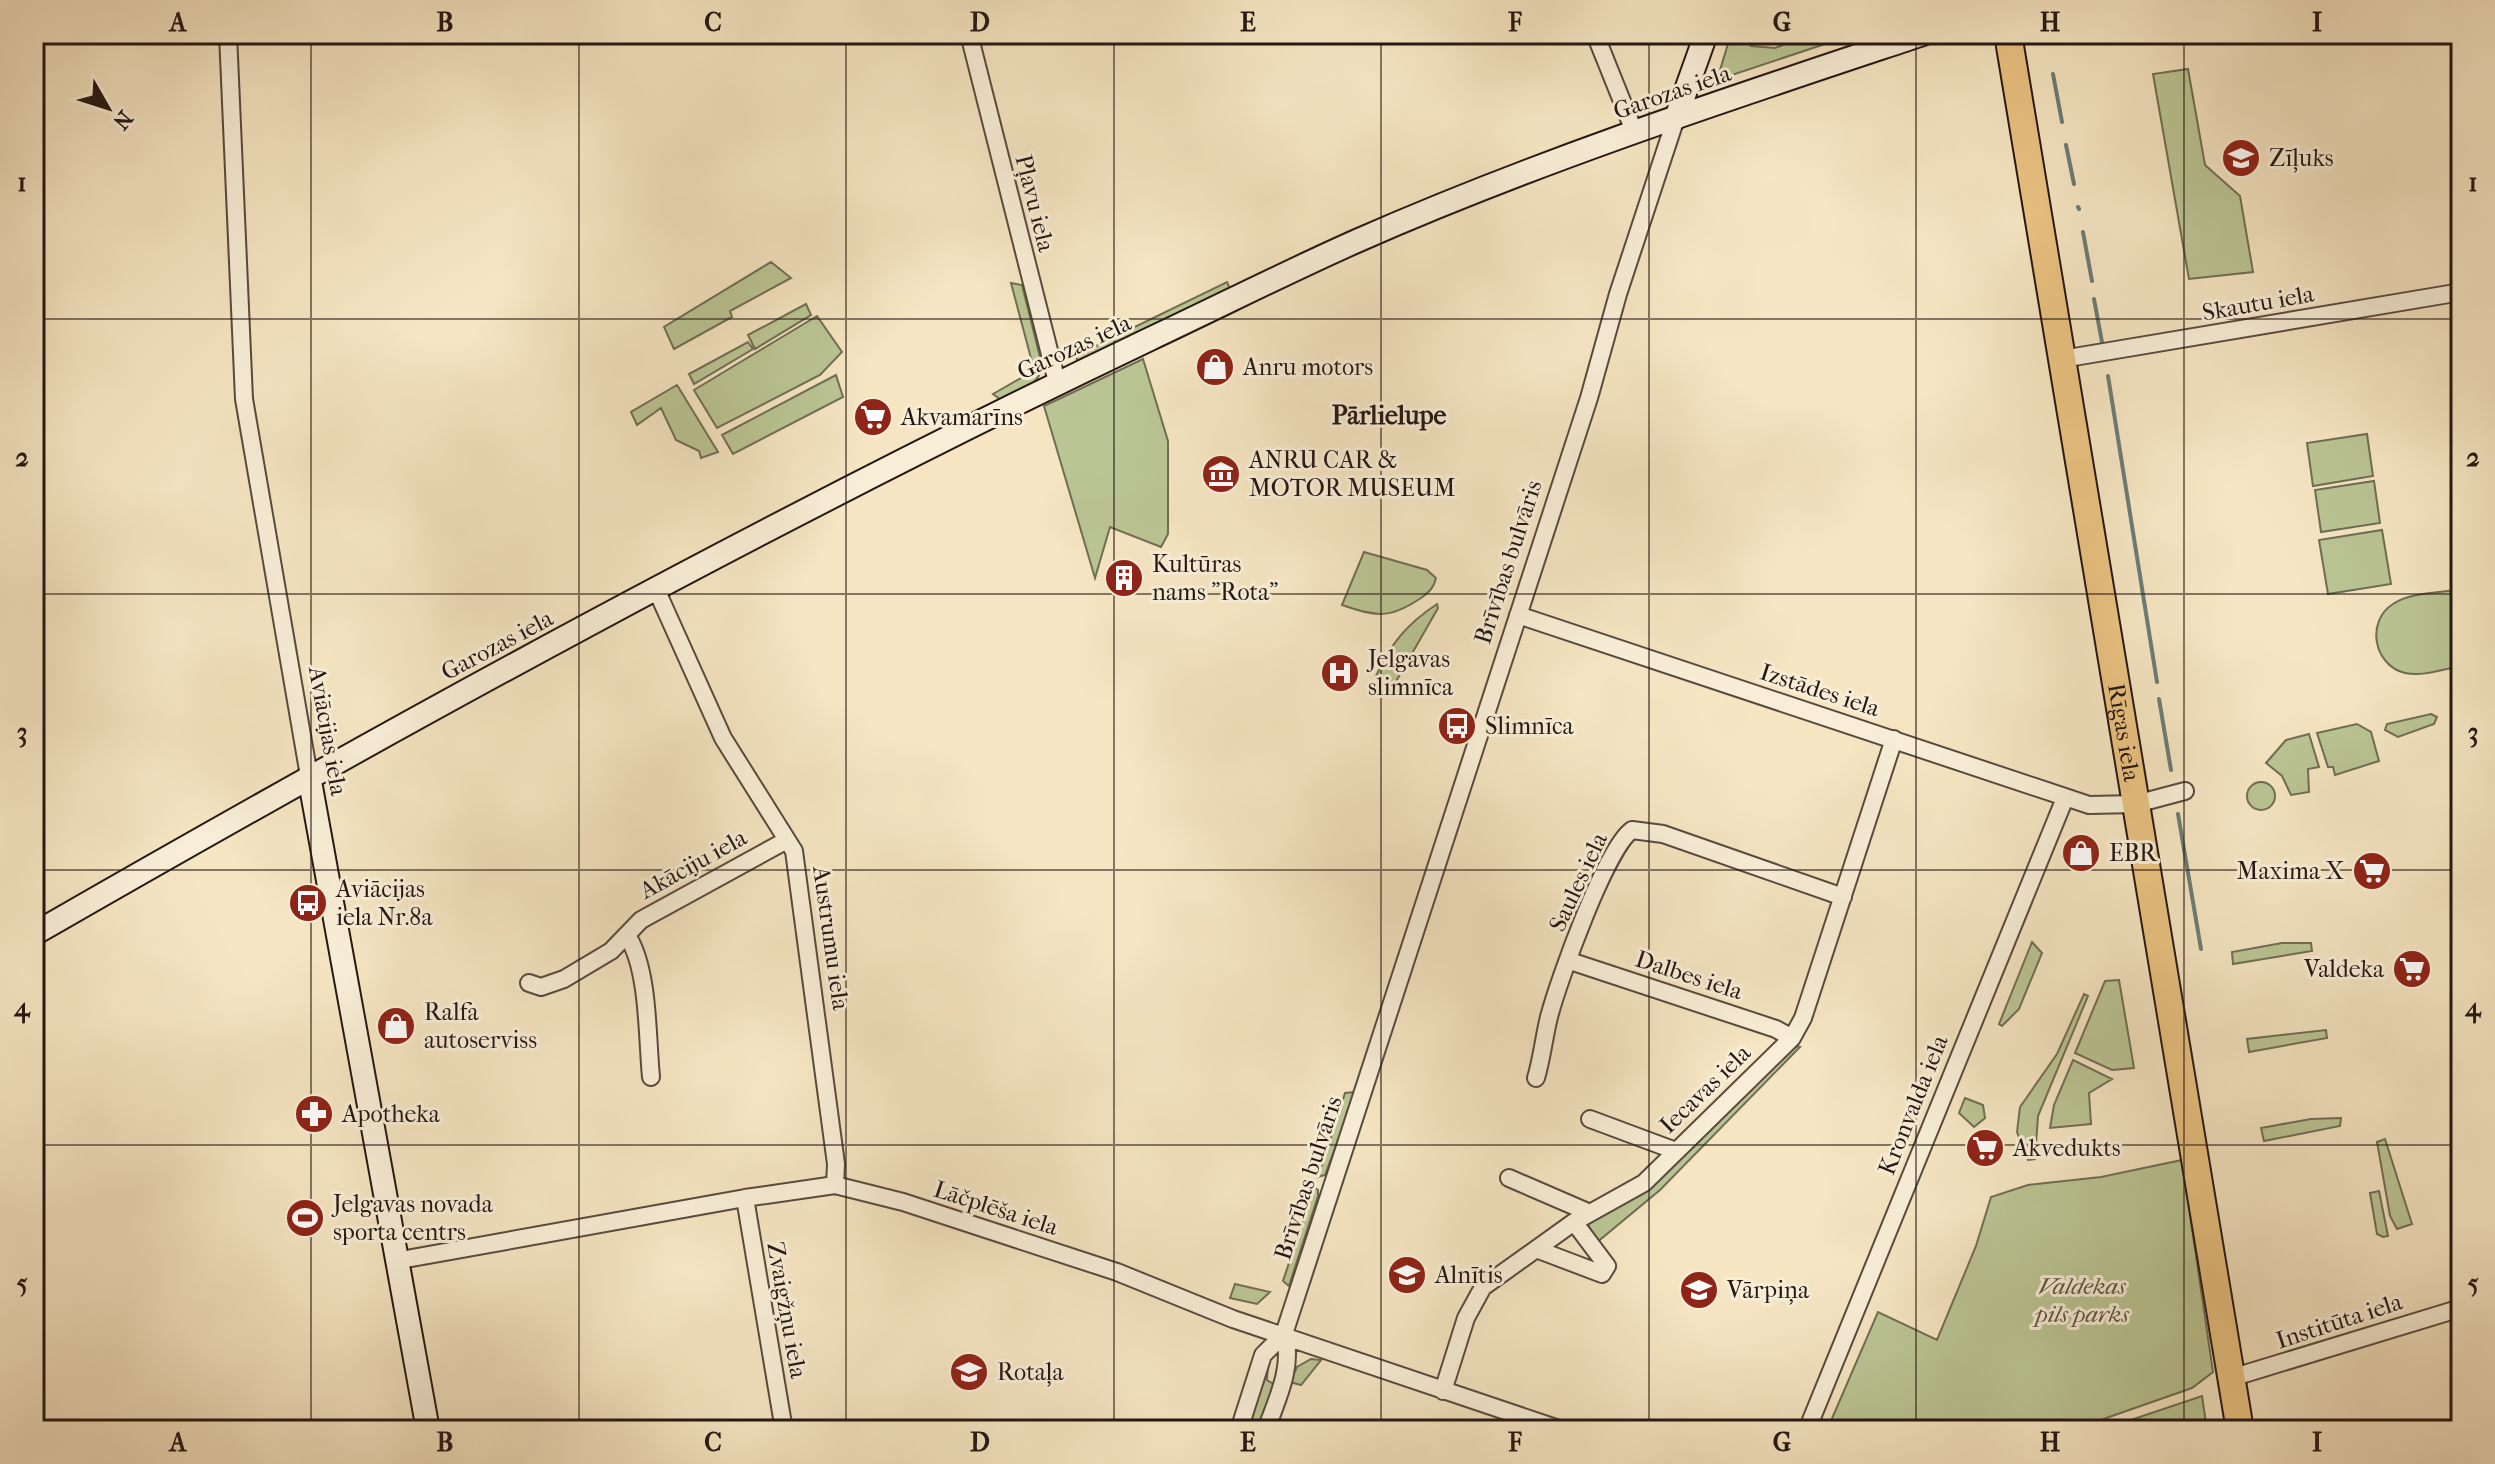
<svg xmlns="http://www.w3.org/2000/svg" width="2495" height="1464" font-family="'IM FELL French Canon',serif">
	<rect width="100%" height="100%" fill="#f5e5c2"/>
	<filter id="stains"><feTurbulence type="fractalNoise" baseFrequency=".0025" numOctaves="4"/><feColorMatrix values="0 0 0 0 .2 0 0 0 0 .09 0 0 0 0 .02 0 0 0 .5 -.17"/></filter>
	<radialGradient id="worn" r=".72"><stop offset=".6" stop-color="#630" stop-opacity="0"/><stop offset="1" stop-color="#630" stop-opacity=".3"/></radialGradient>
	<path fill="#bbc594" stroke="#706e54" stroke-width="2" d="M1731 34H1744L1751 46 1775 48 1811 34H1855L1717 80Z
		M2188 69 2205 165 2240 196 2253 272 2189 279 2153 74Z
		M771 262 791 278 730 311 732 317 674 349 664 327Z
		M1227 282 1230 289 1078 361 1075 356Z
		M1011 283 1022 285 1040 357 1032 362Z
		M806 304 811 315 755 349 748 335Z
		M817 316 842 352 820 375 717 428 694 390Z
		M748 342 753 349 694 384 689 374Z
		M1143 359 1168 441V534L1161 547 1110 527 1095 578 1044 406Z
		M1042 366C1041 384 1017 395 1001 400L993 394Z
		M836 375 843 397 733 454 722 435Z
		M677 385 718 452 701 458 699 451 676 440 661 408 637 425 631 412Z
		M2367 434 2373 476 2313 486 2307 443Z
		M2374 481 2380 523 2321 532 2315 490Z
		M2382 530 2391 584 2328 594 2319 540Z
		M1364 552 1427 570 1436 578C1434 588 1429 592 1421 598 1390 619 1377 617 1342 605Z
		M2461 589V666C2444 669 2422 677 2405 673 2373 665 2366 621 2393 604 2411 592 2440 593 2461 589Z
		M1437 604 1438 608 1394 685 1376 676C1391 643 1407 624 1437 604Z
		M2431 714 2437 717 2434 724 2398 737 2385 730 2387 724Z
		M2357 724 2371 732 2379 761 2335 775 2333 767H2328L2317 733Z
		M2309 734 2319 767 2308 769 2309 792 2291 795 2282 776 2266 763 2286 740Z
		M2247 796a14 14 0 1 1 28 0a14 14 0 1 1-28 0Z
		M2032 942 2042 953 2019 1009 2002 1026 1999 1024Z
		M2282 943H2311L2312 951 2233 964 2232 952Z
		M2119 980 2134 1068 2112 1070 2075 1053 2105 981Z
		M2084 994 2088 996 2038 1116 2035 1159 2028 1160 2017 1132 2020 1107 2057 1054Z
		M2326 1030 2327 1038 2249 1052 2247 1039Z
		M1794 1046 1800 1047 1660 1190 1596 1243 1588 1224Z
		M2073 1060 2112 1079 2089 1093 2091 1124 2050 1128 2054 1105Z
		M1356 1092 1325 1175 1318 1177 1345 1093Z
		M1965 1098 1983 1105 1985 1118 1974 1127 1959 1113Z
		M2341 1118 2340 1126 2264 1141 2261 1128 2311 1119Z
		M2385 1139 2412 1224 2397 1229 2390 1216 2377 1142Z
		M2182 1160 2213 1372 2192 1388 2072 1430H1827L1878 1312 1937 1340 1976 1246 1991 1197 2028 1185 2101 1177Z
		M1314 1187 1318 1190V1196L1289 1286 1283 1281Z
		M2379 1191 2388 1236 2383 1237 2377 1234 2370 1193Z
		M1235 1284 1270 1292 1257 1304 1230 1298Z
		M1311 1359 1321 1360 1301 1385 1290 1382 1297 1367Z
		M1268 1366 1267 1380 1275 1385 1260 1430H1247Z
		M2202 1396 2207 1430H2101Z"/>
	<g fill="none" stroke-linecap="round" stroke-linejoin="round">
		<path stroke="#6c7c75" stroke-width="4" d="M2053 74 2062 122
			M2066 145 2074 184
			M2078 207 2079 209
			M2083 232 2092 281
			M2094 299 2102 342
			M2108 376 2157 682
			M2159 699 2171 770
			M2178 814 2201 949"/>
		<g stroke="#594a3f" stroke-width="20">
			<path id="minor" d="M228 34 244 399 309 776
				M969 34 1057 382
				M1595 34 1634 131
				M2062 359 2461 292
				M656 589 723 738 794 851 836 1164 835 1185
				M1518 615 2089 805 2136 804 2185 791
				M628 937C649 971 647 1037 651 1077
				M1570 961 1776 1029 1792 1038
				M529 983 541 987 564 979 611 951 641 920 787 840
				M1536 1078C1542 1058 1544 1037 1549 1017 1558 982 1606 848 1632 830L1663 834 1843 897
				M1590 1119 1676 1151
				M1509 1178 1590 1213
				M745 1198 784 1430
				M1536 1249 1602 1274 1607 1266 1574 1222
				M395 1261 745 1198 835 1185 903 1202 1117 1272 1233 1319 1562 1430
				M2231 1378 2461 1308
				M1443 1391 1466 1318 1483 1287 1574 1222 1644 1183 1792 1038 1803 1018 1894 739
				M1239 1430 1263 1355 1284 1334
				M1266 1430C1277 1399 1294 1366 1284 1334L1589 398 1618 294 1676 118
				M1807 1430 2065 798"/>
		</g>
		<g stroke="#251713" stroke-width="26">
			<path id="secondary" d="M1676 118 1706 34
				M309 776 428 1430
				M34 934C399 724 769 521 1150 339 1220 306 1289 271 1359 240 1543 159 1734 97 1923 34"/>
		</g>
		<g stroke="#251713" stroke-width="30">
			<g id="primary">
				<path id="s1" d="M2008 34 2240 1430"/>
			</g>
		</g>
		<use href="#minor" stroke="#f8eed7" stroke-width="16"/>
		<use href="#secondary" stroke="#f8eed7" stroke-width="22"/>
		<use href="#primary" stroke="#eac281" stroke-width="26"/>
		<path stroke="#251713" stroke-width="4" stroke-dasharray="14 14" stroke-linecap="butt" d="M34 1368 43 1430"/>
	</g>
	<path fill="none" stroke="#251713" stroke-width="2" stroke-opacity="0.55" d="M311 34V1430M579 34V1430M846 34V1430M1114 34V1430M1381 34V1430M1649 34V1430M1916 34V1430M2184 34V1430M34 319H2461M34 594H2461M34 870H2461M34 1145H2461"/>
	<defs>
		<g id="school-disc" transform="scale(2)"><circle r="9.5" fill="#8f2418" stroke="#f8eed7"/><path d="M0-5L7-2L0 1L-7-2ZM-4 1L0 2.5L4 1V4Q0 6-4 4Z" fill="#fff"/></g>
		<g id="shop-disc" transform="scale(2)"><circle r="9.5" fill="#8f2418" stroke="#f8eed7"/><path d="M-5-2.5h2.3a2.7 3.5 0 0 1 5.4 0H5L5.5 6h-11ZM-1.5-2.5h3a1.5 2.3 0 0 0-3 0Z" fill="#fff"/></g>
		<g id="supermarket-disc" transform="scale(2)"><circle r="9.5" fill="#8f2418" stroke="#f8eed7"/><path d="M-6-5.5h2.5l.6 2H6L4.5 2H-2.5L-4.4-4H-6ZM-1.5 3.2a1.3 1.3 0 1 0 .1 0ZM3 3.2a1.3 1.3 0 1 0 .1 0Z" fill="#fff"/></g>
		<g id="museum-disc" transform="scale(2)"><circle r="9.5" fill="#8f2418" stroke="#f8eed7"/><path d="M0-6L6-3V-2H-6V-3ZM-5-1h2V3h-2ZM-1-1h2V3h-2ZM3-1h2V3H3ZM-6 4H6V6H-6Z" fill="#fff"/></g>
		<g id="building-disc" transform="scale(2)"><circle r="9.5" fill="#8f2418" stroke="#f8eed7"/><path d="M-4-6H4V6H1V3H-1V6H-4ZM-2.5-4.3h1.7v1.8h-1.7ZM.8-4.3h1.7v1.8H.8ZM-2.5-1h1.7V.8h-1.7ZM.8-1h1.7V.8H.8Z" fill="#fff"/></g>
		<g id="hospital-disc" transform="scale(2)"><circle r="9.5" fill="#8f2418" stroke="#f8eed7"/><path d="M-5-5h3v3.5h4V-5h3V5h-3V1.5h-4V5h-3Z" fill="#fff"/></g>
		<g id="bus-disc" transform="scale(2)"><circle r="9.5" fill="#8f2418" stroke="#f8eed7"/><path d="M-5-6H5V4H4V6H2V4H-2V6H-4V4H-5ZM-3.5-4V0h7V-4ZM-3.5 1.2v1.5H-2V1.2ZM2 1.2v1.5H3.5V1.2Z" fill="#fff"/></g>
		<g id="pharmacy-disc" transform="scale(2)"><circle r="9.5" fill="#8f2418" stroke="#f8eed7"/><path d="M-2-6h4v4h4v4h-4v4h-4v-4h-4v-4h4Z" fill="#fff"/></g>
		<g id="stadium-disc" transform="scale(2)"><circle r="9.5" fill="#8f2418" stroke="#f8eed7"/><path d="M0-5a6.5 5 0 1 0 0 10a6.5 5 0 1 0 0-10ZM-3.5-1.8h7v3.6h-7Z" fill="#fff"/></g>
	</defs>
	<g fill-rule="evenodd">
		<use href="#school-disc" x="2241" y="158"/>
		<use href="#shop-disc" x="1215" y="367"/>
		<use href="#supermarket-disc" x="873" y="417"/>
		<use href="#museum-disc" x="1221" y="474"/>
		<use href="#building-disc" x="1124" y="578"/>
		<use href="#hospital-disc" x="1340" y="673"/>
		<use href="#bus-disc" x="1457" y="726"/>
		<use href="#shop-disc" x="2081" y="853"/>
		<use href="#supermarket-disc" x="2372" y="871"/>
		<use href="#bus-disc" x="308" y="903"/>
		<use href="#supermarket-disc" x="2412" y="969"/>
		<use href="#shop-disc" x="396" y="1026"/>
		<use href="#pharmacy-disc" x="314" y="1114"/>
		<use href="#supermarket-disc" x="1985" y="1148"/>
		<use href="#stadium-disc" x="305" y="1218"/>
		<use href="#school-disc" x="1407" y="1275"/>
		<use href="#school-disc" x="1699" y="1290"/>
		<use href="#school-disc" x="969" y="1372"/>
	</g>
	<g text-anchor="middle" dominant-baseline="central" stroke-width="6" stroke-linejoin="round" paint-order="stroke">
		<g font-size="24" fill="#251713" stroke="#f8eed7">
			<text transform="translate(1672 92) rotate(-19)">Garozas iela</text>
			<text transform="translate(1035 203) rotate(76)">Pļavu iela</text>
			<text transform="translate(2258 303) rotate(-10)">Skautu iela</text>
			<text transform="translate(1074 347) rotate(-25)">Garozas iela</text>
			<text transform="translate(1508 562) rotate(-72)">Brīvības bulvāris</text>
			<text transform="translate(497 645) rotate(-28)">Garozas iela</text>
			<text transform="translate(1820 690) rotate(18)">Izstādes iela</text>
			<text transform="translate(328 731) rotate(80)">Aviācijas iela</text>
			<text stroke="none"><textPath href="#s1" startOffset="708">Rīgas iela</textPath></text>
			<text transform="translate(693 864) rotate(-29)">Akāciju iela</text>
			<text transform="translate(1578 882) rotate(-65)">Saules iela</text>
			<text transform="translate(831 938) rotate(82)">Austrumu iela</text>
			<text transform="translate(1689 975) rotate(18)">Dalbes iela</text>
			<text transform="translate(1705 1089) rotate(-44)">Iecavas iela</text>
			<text transform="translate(1913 1105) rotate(-68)">Kronvalda iela</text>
			<text transform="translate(1308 1178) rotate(-72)">Brīvības bulvāris</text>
			<text transform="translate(996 1208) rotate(18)">Lāčplēša iela</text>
			<text transform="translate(787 1310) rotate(80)">Zvaigžņu iela</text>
			<text transform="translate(2339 1321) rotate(-18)">Institūta iela</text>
		</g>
		<g font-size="24" fill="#251713" stroke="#f8eed7" text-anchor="start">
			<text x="2269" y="158">Zīļuks</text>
			<text x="1243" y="367">Anru motors</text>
			<text x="901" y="417">Akvamarīns</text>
			<text x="1249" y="460">ANRU CAR &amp;<tspan x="1249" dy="28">MOTOR MUSEUM</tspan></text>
			<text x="1152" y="564">Kultūras<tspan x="1152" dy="28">nams "Rota"</tspan></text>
			<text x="1368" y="659">Jelgavas<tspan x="1368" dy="28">slimnīca</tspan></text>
			<text x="1485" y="726">Slimnīca</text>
			<text x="2109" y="853">EBR</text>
			<text x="2344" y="871" text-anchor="end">Maxima X</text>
			<text x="336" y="889">Aviācijas<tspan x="336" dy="28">iela Nr.8a</tspan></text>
			<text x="2384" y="969" text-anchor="end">Valdeka</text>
			<text x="424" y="1012">Ralfa<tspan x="424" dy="28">autoserviss</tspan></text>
			<text x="342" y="1114">Apotheka</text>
			<text x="2013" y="1148">Akvedukts</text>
			<text x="333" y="1204">Jelgavas novada<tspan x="333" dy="28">sporta centrs</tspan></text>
			<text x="1435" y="1275">Alnītis</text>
			<text x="1727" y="1290">Vārpiņa</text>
			<text x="997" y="1372">Rotaļa</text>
		</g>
		<g font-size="24" font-style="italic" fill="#5a5440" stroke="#f8eed7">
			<text x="2082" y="1286">Valdekas<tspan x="2082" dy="28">pils parks</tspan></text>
		</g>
		<g font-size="26" font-weight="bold" fill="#251713" stroke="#f8eed7">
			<text x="1389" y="415">Pārlielupe</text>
		</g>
	</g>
	<rect width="2495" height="1464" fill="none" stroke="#f5e5c2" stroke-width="88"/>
	<g transform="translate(108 108) rotate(129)" stroke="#f8eed7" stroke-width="6" paint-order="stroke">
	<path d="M0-6L14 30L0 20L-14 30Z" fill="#251713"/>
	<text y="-12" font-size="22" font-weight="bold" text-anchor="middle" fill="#251713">N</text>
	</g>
	<rect x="44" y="44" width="2407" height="1376" fill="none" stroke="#251713" stroke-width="3"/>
	<g font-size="26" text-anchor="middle" font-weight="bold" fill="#251713">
		<text x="178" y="31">A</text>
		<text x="445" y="31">B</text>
		<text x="713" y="31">C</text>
		<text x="980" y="31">D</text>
		<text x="1248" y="31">E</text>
		<text x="1515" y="31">F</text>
		<text x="1782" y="31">G</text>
		<text x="2050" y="31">H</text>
		<text x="2317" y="31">I</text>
		<text x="22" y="191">1</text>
		<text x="2473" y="191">1</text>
		<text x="22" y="466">2</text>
		<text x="2473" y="466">2</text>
		<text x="22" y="741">3</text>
		<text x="2473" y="741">3</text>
		<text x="22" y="1016">4</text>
		<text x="2473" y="1016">4</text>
		<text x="22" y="1292">5</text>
		<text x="2473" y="1292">5</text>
		<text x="178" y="1451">A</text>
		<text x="445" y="1451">B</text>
		<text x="713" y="1451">C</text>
		<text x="980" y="1451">D</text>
		<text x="1248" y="1451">E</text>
		<text x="1515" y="1451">F</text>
		<text x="1782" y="1451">G</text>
		<text x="2050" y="1451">H</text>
		<text x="2317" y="1451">I</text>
	</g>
	<rect width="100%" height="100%" filter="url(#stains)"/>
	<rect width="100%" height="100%" fill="url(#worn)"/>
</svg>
